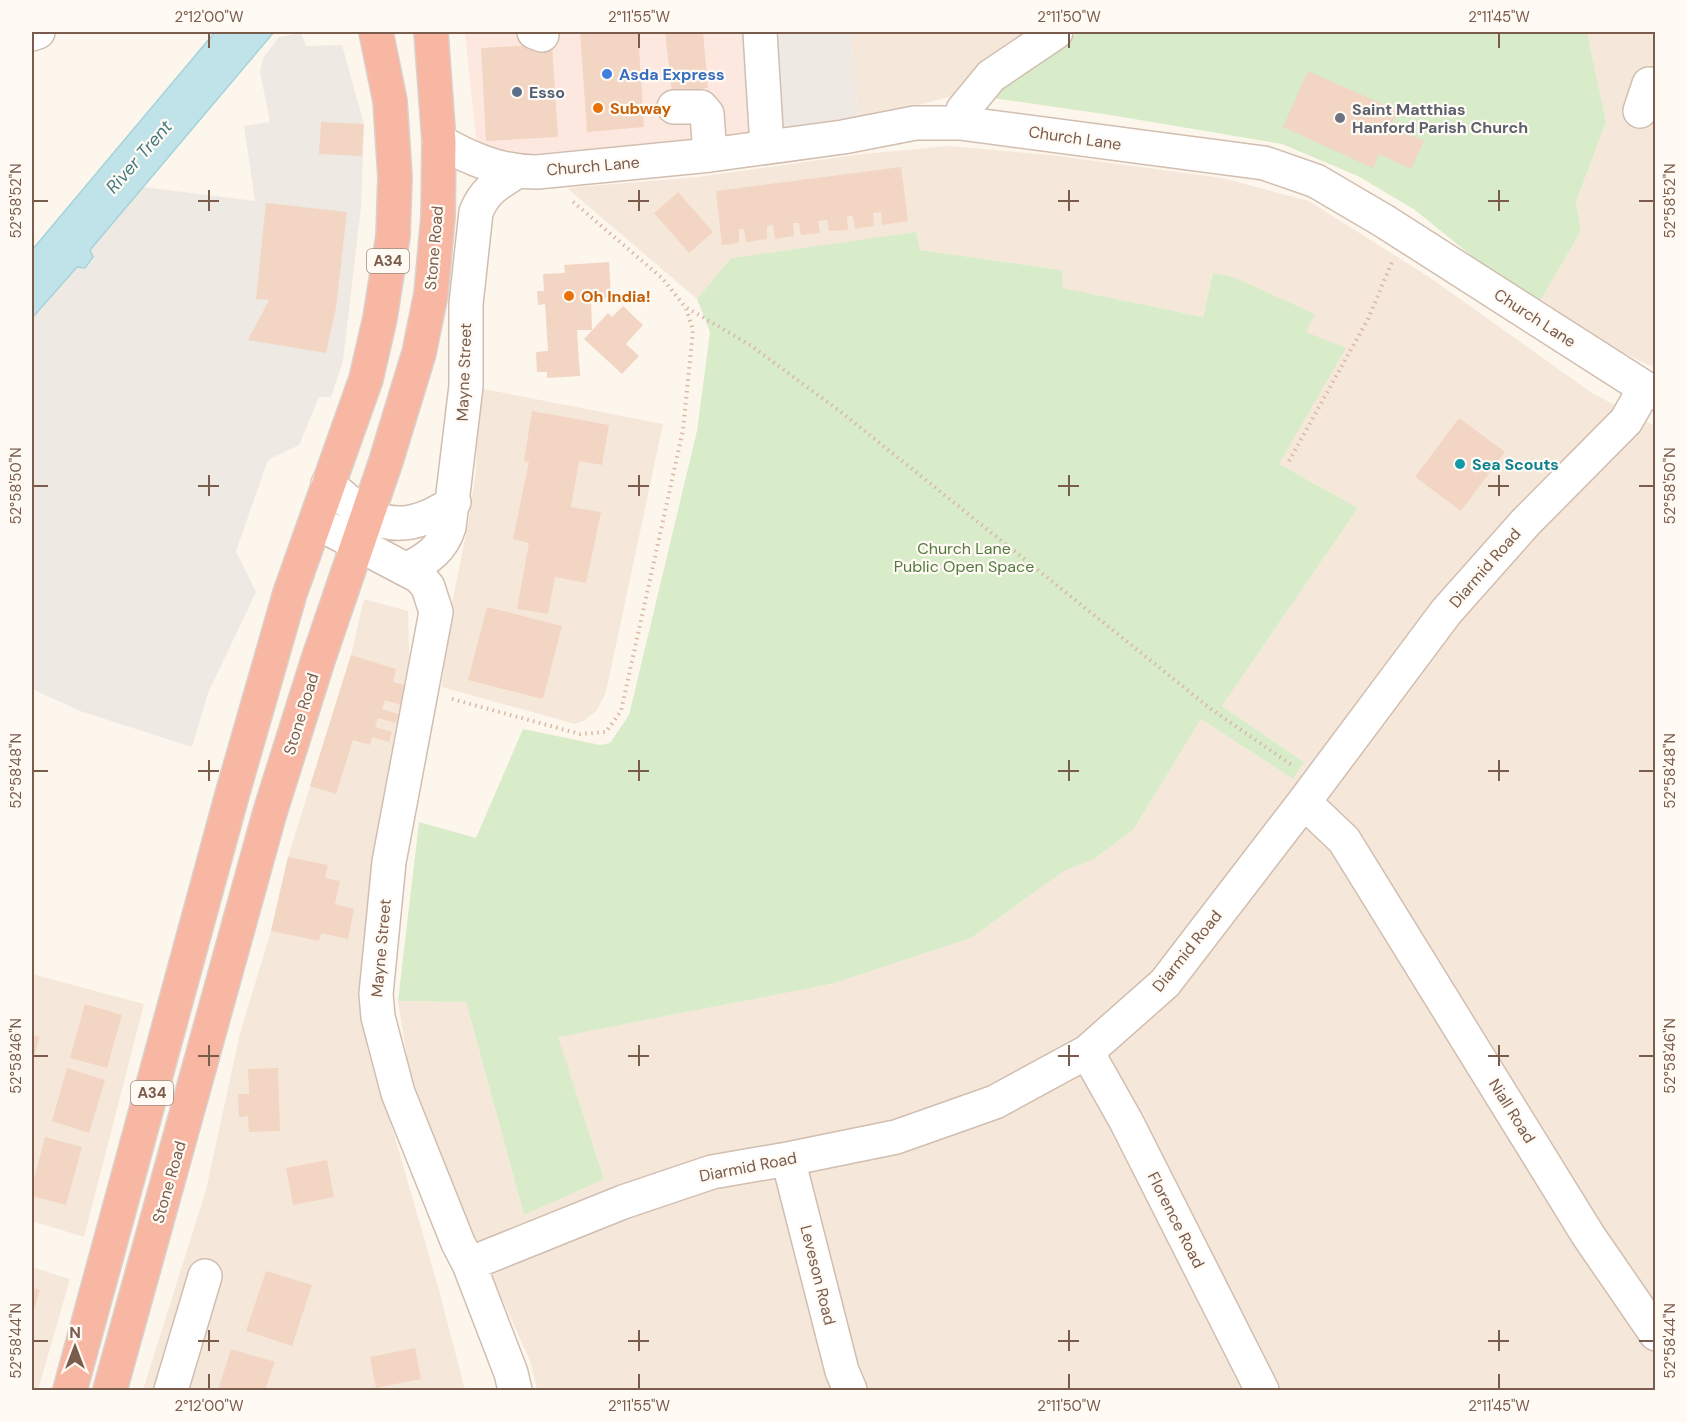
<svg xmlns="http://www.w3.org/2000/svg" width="1687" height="1422" font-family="'DM Sans',sans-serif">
	<rect width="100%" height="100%" fill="#fdf6ec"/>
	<path fill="#f5e8da" d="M851 32H1024L982 60 956 95 858 121Z
		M1587 32H1655V368L1579 332 1536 308 1581 231 1576 202 1606 122Z
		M949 146 1051 155 1222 178 1309 201 1429 277 1592 393 1655 426V1390H537L530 1361 443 1167 410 1076 398 1001 466 1002 524 1215 604 1178 557 1037 831 984 971 938 1064 871 1094 859 1133 830 1201 719 1293 779 1303 761 1222 706 1358 508 1279 464 1305 332 1315 314 1213 273 1203 317 1062 288V270L920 250 916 233 731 258 697 299 567 188 698 177 863 154Z
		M479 388 663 424 606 692 597 710 585 720 575 724 442 687 448 623 468 524 476 470Z
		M364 599 408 611 410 679 368 913 363 953V990L368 1044 439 1290 465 1390H143L206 1190 240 1033 271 931 288 857 351 655Z
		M32 974 144 1004 84 1237 32 1221Z
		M32 1267 70 1279 38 1390H32Z"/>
	<path fill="#fde8e0" d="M465 32H740L748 134 522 155 485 147 476 139Z"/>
	<path fill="#efe9e4" d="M740 32H851L858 121 748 134Z
		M301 33 306 46 342 45 364 124 361 207 343 361 331 397H319L299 445 268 460 236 551 256 592 208 693 192 747 80 711 32 689V316L143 187 255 201 244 126 270 122 260 72 263 58 279 37Z"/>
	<path fill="#d8ecc9" d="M1079 32H1587L1606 122 1576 202 1581 231 1536 308 1415 210 1358 176 1282 144 1110 115 986 97Z
		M916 232 920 250 1062 270 1063 288 1203 317 1213 273 1233 277 1315 314 1306 332 1346 348 1279 464 1358 508 1222 706 1304 762 1293 779 1201 719 1133 830 1094 859 1064 871 971 938 831 984 558 1037 604 1179 524 1215 466 1002 398 1001 419 822 476 838 523 729 600 745 610 743 629 715 697 431 710 332 697 299 731 258Z"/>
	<path fill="#bfe3e8" stroke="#a5d3da" stroke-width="1.5" d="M215 32H274L90 250 93 257 85 268 77 267 32 318V250Z"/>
	<path fill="#f3d5c3" d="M580 32H638L644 127 587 132Z
		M665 32H703L708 88 672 93Z
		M552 44 558 137 486 141 481 48Z
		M1308 71 1398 111 1391 126 1424 141 1411 169 1379 154 1373 168 1283 127Z
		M321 122 364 124 362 156 319 154Z
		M901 167 908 221 882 225 881 212 873 213 874 226 855 229 853 216H847L848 230 829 231 827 220 818 221 820 233 801 235 799 223H793L794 236 775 239 773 225 767 226V239L746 242 744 229H739V243L722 245 716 191Z
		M678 192 713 232 689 253 654 213Z
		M266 203 347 212 336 308 326 353 248 340 269 300 256 299Z
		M609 262 611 298 591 299 592 330H577L580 376 547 378V372H537L536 352 548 351 545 304 538 305 537 291H544L543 274 565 273 564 265Z
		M623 306 643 325 626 344 639 356 622 374 584 339 608 313 612 317Z
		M532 411 609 425 602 465 579 461 571 507 601 512 586 583 555 577 548 614 517 609 529 543 513 539 529 462 524 461Z
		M1459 418 1505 452 1461 511 1415 477Z
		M487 607 562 626 543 699 468 680Z
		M351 655 396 669 393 682 407 686 401 705 385 700 382 709 398 714 396 723 378 718 375 727 392 732 389 742 372 737 370 745 353 740 336 794 310 786Z
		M288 857 328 865 325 878 340 881 335 904 354 909 348 939 321 933 319 941 271 931Z
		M85 1004 122 1015 107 1068 70 1058Z
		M32 1035 40 1037 32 1063Z
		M67 1068 105 1080 89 1133 52 1121Z
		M278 1068 280 1131 249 1132 248 1116 239 1117 238 1094H249L248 1069Z
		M45 1137 82 1147 66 1205 32 1196V1186Z
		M327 1160 334 1197 293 1205 286 1168Z
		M266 1271 312 1285 292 1346 246 1331Z
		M32 1287 40 1290 32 1316Z
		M415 1348 421 1379 376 1388 370 1357Z
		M231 1349 275 1362 265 1390H218Z"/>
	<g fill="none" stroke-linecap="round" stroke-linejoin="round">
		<g stroke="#d1beb0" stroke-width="36">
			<path id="minor" d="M534 32 542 35
				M760 32 767 146
				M32 34 38 32
				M674 107H701L707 114 710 155
				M1640 111 1649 84
				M960 123 963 110 991 76 1056 32
				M439 141C470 159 501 172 537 172L710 155 843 137 915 123H960L1264 163 1316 181 1384 221 1645 388 1656 393
				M328 484C340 494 352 506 366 514 397 532 427 521 454 502
				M316 522 420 577 428 587 436 612 389 862 376 994 378 1017 398 1093 458 1243 469 1264 511 1373 515 1390
				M407 569C428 559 442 549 449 527L466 386V304L476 212C485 190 497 184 516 172
				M1304 802 1344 840 1588 1235 1656 1334
				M1087 1052 1126 1121 1262 1390
				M788 1159 842 1371 850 1390
				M469 1264 623 1202 712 1172 788 1159 896 1137 995 1102 1087 1052 1165 983 1304 802 1446 612 1525 523 1626 421 1645 388
				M171 1390 205 1276"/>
		</g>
		<g stroke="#dad1cd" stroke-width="36">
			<path id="highway" d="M70 1390 232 795 290 593 366 379 380 318 393 236 395 177 390 101 376 32
				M110 1390 270 812 318 660 386 461 419 353 431 294 438 217 439 141 431 32"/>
		</g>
		<path stroke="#d9b8a5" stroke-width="4" stroke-dasharray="1.5 4.5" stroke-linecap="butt" d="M687 308 750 345 841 412 1211 709 1293 766
			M1289 461 1368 319 1392 262
			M452 699 580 734 606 732 621 711 683 430 693 330 686 308 662 278 571 200"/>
		<use href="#minor" stroke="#fff" stroke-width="33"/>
		<use href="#highway" stroke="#f7b7a3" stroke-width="33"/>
	</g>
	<path fill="none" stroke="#7a5c4d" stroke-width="2" d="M209 33V48M639 33V48M1069 33V48M1499 33V48M209 190V211M639 190V211M1069 190V211M1499 190V211M33 201H48M198 201H219M628 201H649M1058 201H1079M1488 201H1509M1639 201H1654M209 475V496M639 475V496M1069 475V496M1499 475V496M33 486H48M198 486H219M628 486H649M1058 486H1079M1488 486H1509M1639 486H1654M209 760V781M639 760V781M1069 760V781M1499 760V781M33 771H48M198 771H219M628 771H649M1058 771H1079M1488 771H1509M1639 771H1654M209 1045V1066M639 1045V1066M1069 1045V1066M1499 1045V1066M33 1056H48M198 1056H219M628 1056H649M1058 1056H1079M1488 1056H1509M1639 1056H1654M209 1330V1351M639 1330V1351M1069 1330V1351M1499 1330V1351M33 1341H48M198 1341H219M628 1341H649M1058 1341H1079M1488 1341H1509M1639 1341H1654M209 1374V1389M639 1374V1389M1069 1374V1389M1499 1374V1389"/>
	<circle fill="#3f7fe0" stroke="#fffaf3" stroke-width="2" cx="607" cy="74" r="6"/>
	<circle fill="#5c6f8a" stroke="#fffaf3" stroke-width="2" cx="517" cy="92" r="6"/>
	<g fill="#e8710a" stroke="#fffaf3" stroke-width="2">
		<circle cx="598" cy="108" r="6"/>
		<circle cx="569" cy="296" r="6"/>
	</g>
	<circle fill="#6b7280" stroke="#fffaf3" stroke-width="2" cx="1340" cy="118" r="6"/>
	<circle fill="#0f9aa8" stroke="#fffaf3" stroke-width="2" cx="1460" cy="464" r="6"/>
	<g text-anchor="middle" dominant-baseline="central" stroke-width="4.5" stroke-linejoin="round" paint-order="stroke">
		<g fill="#fffaf3" stroke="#a28b7f" stroke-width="1.5">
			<rect x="367" y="249" width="42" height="24" rx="4.5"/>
			<rect x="131" y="1081" width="42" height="24" rx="4.5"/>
		</g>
		<g font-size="15" font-weight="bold" fill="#7a5c4d">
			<text x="388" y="261">A34</text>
			<text x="152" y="1093">A34</text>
		</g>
		<g font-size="16" font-weight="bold" fill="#366cbe" stroke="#fffaf3" text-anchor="start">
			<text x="619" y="74">Asda Express</text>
		</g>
		<g font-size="16" font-weight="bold" fill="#4e5e75" stroke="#fffaf3" text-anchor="start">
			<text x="529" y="92">Esso</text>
		</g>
		<g font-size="16" font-weight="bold" fill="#c56008" stroke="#fffaf3" text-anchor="start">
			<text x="610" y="108">Subway</text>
			<text x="581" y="296">Oh India!</text>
		</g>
		<g font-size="16" font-weight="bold" fill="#5b616d" stroke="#fffaf3" text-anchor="start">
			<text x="1352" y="109">Saint Matthias<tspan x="1352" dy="18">Hanford Parish Church</tspan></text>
		</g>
		<g font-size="16" fill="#7a5c4d" stroke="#fffaf3">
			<text transform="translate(1075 138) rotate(8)">Church Lane</text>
			<text transform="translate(593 166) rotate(-5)">Church Lane</text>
			<text transform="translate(434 248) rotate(-85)">Stone Road</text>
			<text transform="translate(1535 318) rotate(33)">Church Lane</text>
			<text transform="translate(464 372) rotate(-88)">Mayne Street</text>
			<text transform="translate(1485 568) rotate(-49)">Diarmid Road</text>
			<text transform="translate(301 714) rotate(-73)">Stone Road</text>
			<text transform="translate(381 948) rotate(-85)">Mayne Street</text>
			<text transform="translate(1187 951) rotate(-51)">Diarmid Road</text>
			<text transform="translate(1512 1111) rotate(58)">Niall Road</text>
			<text transform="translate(748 1167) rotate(-11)">Diarmid Road</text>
			<text transform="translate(169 1182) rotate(-74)">Stone Road</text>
			<text transform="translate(1176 1220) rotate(63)">Florence Road</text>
			<text transform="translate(818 1275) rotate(76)">Leveson Road</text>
		</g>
		<g font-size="16" font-weight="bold" fill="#0d838f" stroke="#fffaf3" text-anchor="start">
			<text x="1472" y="464">Sea Scouts</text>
		</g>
		<g font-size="16" fill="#537a41" stroke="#fffaf3">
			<text x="964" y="548">Church Lane<tspan x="964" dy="18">Public Open Space</tspan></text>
		</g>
		<g font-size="18" font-style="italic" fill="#437c86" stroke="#fffaf3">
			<text transform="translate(139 157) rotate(-49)">River Trent</text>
		</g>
	</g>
	<rect width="1687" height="1422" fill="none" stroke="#fffaf3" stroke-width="66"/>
	<g transform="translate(75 1347)" stroke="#fffaf3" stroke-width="4.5" paint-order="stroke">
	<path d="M0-4.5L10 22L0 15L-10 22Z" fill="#7a5c4d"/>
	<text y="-9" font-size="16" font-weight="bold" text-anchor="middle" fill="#7a5c4d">N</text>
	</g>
	<rect x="33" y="33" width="1621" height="1356" fill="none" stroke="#7a5c4d" stroke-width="2"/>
	<g font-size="15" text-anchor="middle" fill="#7a5c4d">
		<text x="209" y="22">2°12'00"W</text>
		<text x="639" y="22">2°11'55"W</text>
		<text x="1069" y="22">2°11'50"W</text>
		<text x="1499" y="22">2°11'45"W</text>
		<text transform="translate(16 201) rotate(-90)" y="5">52°58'52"N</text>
		<text transform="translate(1670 201) rotate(-90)" y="5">52°58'52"N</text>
		<text transform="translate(16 486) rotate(-90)" y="5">52°58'50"N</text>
		<text transform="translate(1670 486) rotate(-90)" y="5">52°58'50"N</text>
		<text transform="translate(16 771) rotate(-90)" y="5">52°58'48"N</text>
		<text transform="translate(1670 771) rotate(-90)" y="5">52°58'48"N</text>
		<text transform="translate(16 1056) rotate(-90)" y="5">52°58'46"N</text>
		<text transform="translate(1670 1056) rotate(-90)" y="5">52°58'46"N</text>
		<text transform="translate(16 1341) rotate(-90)" y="5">52°58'44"N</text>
		<text transform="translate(1670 1341) rotate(-90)" y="5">52°58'44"N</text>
		<text x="209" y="1411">2°12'00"W</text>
		<text x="639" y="1411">2°11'55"W</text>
		<text x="1069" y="1411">2°11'50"W</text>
		<text x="1499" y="1411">2°11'45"W</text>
	</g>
</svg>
